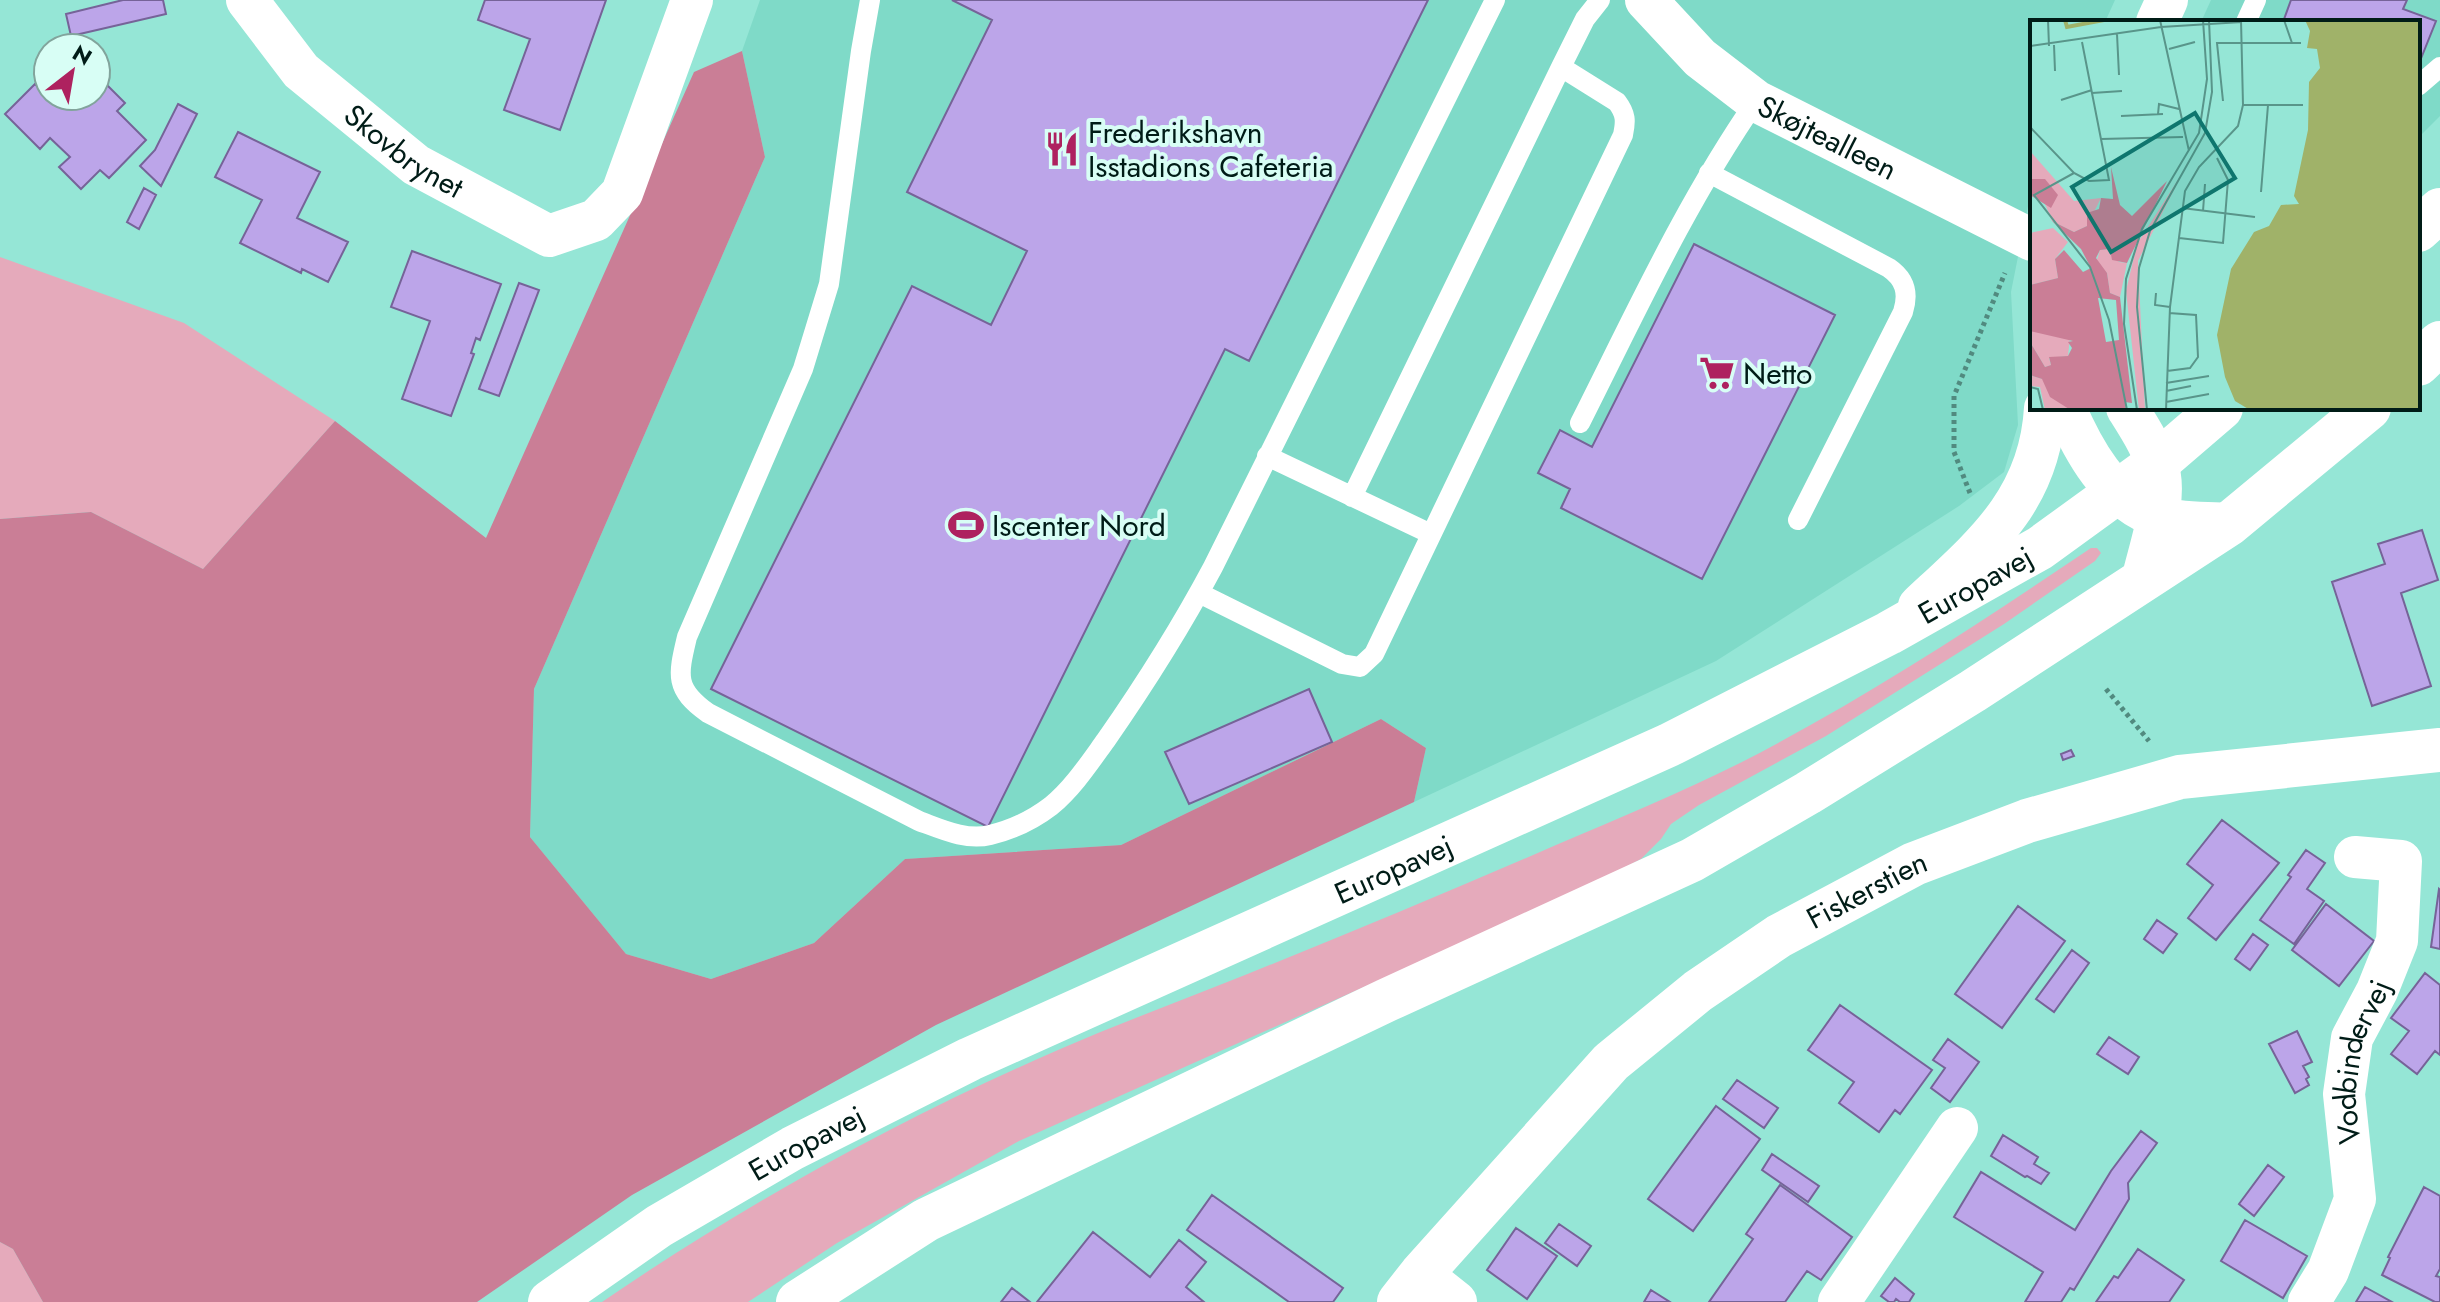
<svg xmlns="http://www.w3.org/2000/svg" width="2440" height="1302" font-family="Jost,sans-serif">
	<rect width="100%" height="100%" fill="#95e6d6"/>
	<path fill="#7fdac8" d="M760 0H2115L2105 22H2032V186L2011 292 2018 425 2004 472 1959 506 1716 661 1414 802 1426 748 1381 719 1121 845 905 859 814 943 711 979 626 954 530 837 534 689 765 157 742 51Z
		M2211 0H2440V116L2418 138V22H2201Z"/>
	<path fill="#e5aabb" d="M0 257 184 323 335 421 203 569 91 512 0 519Z
		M2091 548H2097L2101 553 2095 561 2004 624 1826 736 1699 805 1671 824 1661 839 1641 859 1588 887 1019 1141 837 1243 748 1302H602C745 1204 899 1119 1058 1050 1120 1023 1183 1000 1245 975 1349 933 1453 890 1556 845 1617 819 1680 793 1740 763 1863 700 1977 625 2091 548Z
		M0 1242 13 1249 43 1302H0Z"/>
	<path fill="#ca7e96" d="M742 51 765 157 534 689 530 837 626 954 711 979 814 943 905 859 1121 845 1381 719 1426 748 1414 802 936 1025 632 1195 477 1302H43L13 1249 0 1242V519L91 512 203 569 335 421 486 538 694 72Z"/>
	<path fill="#bca5e9" stroke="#766398" stroke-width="2" d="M123 0H163L166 14 71 36 66 14Z
		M485 0H606L560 130 504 110 530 39 478 20Z
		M952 0H1428L1249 361 1225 349 988 827 711 689 912 286 991 325 1027 251 907 192 992 20Z
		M2291 0H2407L2403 9 2436 21 2418 66V22H2283Z
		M96 74 125 103 117 111 146 140 109 178 100 170 81 189 59 167 70 157 50 138 40 149 5 114 35 84 42 91 48 85V96H96Z
		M178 104 197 114 161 186 140 166 155 150Z
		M238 132 320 172 297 218 348 242 328 282 302 269 301 273 240 243 262 200 215 177Z
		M144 188 156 195 139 229 127 222Z
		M1694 244 1835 315 1702 579 1561 508 1570 489 1538 473 1560 430 1592 447Z
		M412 251 501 284 480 340 476 338 471 353 474 354 451 416 402 399 430 321 391 307Z
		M519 283 539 290 499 396 479 389Z
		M2422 530 2438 580 2401 593 2431 686 2372 706 2332 582 2385 564 2378 544Z
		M1309 689 1332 742 1189 804 1165 752Z
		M2071 750 2074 756 2063 760 2061 754Z
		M2222 820 2279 863 2216 940 2188 918 2213 885 2187 864Z
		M2306 850 2325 863 2307 889 2324 901 2294 944 2260 920 2291 877 2288 875Z
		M2439 889 2440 890V949L2431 947Z
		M2326 904 2374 941 2339 986 2292 950Z
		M2018 906 2065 941 2002 1028 1955 994Z
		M2157 920 2177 934 2163 953 2144 939Z
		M2253 934 2268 945 2250 970 2235 959Z
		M2072 950 2089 963 2054 1012 2036 999Z
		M2425 973 2440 985V1055L2435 1051 2417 1074 2391 1054 2409 1031 2391 1018Z
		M1840 1005 1932 1070 1900 1114 1895 1110 1879 1132 1839 1103 1854 1082 1808 1050Z
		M2297 1031 2312 1062 2303 1066 2309 1077 2306 1079 2309 1085 2295 1093 2269 1044Z
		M2109 1037 2139 1057 2128 1074 2097 1054Z
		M1948 1039 1979 1062 1950 1102 1931 1088 1945 1068 1933 1060Z
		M1737 1080 1778 1108 1764 1128 1723 1099Z
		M1716 1106 1760 1139 1693 1231 1648 1199Z
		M2141 1131 2157 1143 2128 1183 2129 1199 2074 1290 2070 1288 2061 1302H2025L2043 1272 1954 1217 1981 1172 2075 1230 2111 1171Z
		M2003 1135 2038 1157 2034 1164 2049 1173 2041 1184 2027 1176 2025 1177 1991 1156Z
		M1772 1154 1819 1186 1808 1202 1762 1170Z
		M2268 1165 2284 1177 2254 1216 2239 1204Z
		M1780 1185 1852 1237 1821 1280 1807 1271 1785 1302H1709L1753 1239 1746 1234Z
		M2424 1187 2440 1196V1269L2436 1276 2440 1277V1302H2435L2382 1275 2390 1258 2388 1257Z
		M1212 1195 1343 1288 1333 1302H1289L1187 1230Z
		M2245 1220 2307 1256 2283 1298 2221 1261Z
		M1559 1224 1591 1246 1577 1266 1545 1243Z
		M1516 1228 1557 1256 1527 1299 1487 1270Z
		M1093 1232 1150 1277 1179 1240 1206 1262 1186 1287 1204 1302H1037Z
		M2138 1249 2184 1280 2169 1302H2096L2114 1276 2118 1278Z
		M1895 1278 1914 1294 1909 1302H1900L1896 1299 1894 1302H1889L1881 1296Z
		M2365 1287 2392 1302H2356Z
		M1012 1288 1030 1302H1001Z
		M1651 1290 1670 1302H1644Z"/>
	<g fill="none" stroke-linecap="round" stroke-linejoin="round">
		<path stroke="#518a7f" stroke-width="5" stroke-dasharray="4 4" stroke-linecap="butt" d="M1970 493 1954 452V396L2005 273
			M2106 689 2149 741"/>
		<path stroke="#fff" stroke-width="20" d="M870 0 861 51 829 284 803 369 687 637C678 675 674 689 708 713L919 821C941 829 966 841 990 835 1011 830 1034 819 1051 806 1073 788 1090 762 1106 740 1145 684 1181 627 1213 567L1495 0
			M2246 22 2256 0
			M2418 86 2440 67
			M1709 173 1889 268C1905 279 1909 293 1903 312L1798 520
			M1580 423C1635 314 1686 202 1756 101
			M1267 456 1431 534
			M1352 497 1561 67 1585 19 1600 0
			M1199 593 1342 664 1360 667 1374 654 1623 135C1626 121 1626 114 1617 102L1561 67"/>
		<g stroke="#fff" stroke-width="42">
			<path id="s1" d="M247 0 301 71 416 165 549 236 596 220 622 193 692 0"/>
			<path id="s2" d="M1646 0 1700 58 1756 101 2032 240"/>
			<path d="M2157 22 2167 0"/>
			<path d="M2065 408C2083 450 2109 498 2155 516 2176 524 2206 522 2229 524"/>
			<path d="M2127 408C2139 427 2156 453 2160 476 2165 506 2149 550 2142 581"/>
			<path d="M1919 606C1982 547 2040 501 2045 408"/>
			<path d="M1421 1274 1456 1302"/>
			<path d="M1839 1302 1957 1128"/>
			<path id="s3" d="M2309 1302 2328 1271 2355 1199 2344 1094 2352 1038 2377 991 2397 941 2401 861 2355 857"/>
		</g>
		<path stroke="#fff" stroke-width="44" id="s4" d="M1399 1302 1421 1274 1611 1062 1698 991 1779 936 1914 864 2027 821 2180 777 2440 750"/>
		<g stroke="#fff" stroke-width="44">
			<path d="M2418 230 2440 210"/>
			<path d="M2418 364 2440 343"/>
			<path id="s5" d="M550 1302 659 1226 793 1148 970 1059 1669 745 1889 633 2040 548 2157 463 2221 408"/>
			<path d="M798 1302 926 1220 1387 1000 1692 860 1808 793 1973 691 2229 524 2369 408"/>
		</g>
	</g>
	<defs>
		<g id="restaurant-bare" transform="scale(2.76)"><path d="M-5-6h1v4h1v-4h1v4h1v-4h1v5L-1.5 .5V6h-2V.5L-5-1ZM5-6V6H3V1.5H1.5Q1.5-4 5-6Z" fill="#ae225f" stroke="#d8fef5" stroke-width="2.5" paint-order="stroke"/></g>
		<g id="supermarket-bare" transform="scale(2.76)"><path d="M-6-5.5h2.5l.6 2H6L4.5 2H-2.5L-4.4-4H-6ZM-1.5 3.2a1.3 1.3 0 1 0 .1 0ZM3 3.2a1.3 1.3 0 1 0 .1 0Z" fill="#ae225f" stroke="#d8fef5" stroke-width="2.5" paint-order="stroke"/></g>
		<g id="stadium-bare" transform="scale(2.76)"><path d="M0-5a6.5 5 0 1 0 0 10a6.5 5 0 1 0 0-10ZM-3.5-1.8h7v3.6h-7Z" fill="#ae225f" stroke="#d8fef5" stroke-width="2.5" paint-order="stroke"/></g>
	</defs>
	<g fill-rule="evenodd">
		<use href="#restaurant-bare" x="1062" y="149"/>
		<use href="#supermarket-bare" x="1717" y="373"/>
		<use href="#stadium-bare" x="966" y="525"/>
	</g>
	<g text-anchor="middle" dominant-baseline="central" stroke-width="8" stroke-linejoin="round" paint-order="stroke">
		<g font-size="30" fill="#001c17" stroke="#d8fef5" text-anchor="start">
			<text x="1088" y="132">Frederikshavn<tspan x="1088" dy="34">Isstadions Cafeteria</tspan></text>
			<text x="1743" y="373">Netto</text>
			<text x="992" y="525">Iscenter Nord</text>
		</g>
		<g font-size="30" fill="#001c17" stroke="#d8fef5">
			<text stroke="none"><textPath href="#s2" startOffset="230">Skøjtealleen</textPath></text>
			<text stroke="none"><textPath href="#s1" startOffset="220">Skovbrynet</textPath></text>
			<text stroke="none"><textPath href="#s5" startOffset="1598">Europavej</textPath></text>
			<text stroke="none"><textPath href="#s5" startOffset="950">Europavej</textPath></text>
			<text stroke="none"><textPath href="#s4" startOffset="630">Fiskerstien</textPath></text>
			<text stroke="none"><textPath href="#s3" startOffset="254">Vodbindervej</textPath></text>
			<text stroke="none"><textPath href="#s5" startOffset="302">Europavej</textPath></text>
		</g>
	</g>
	<g transform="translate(2030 20)">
		<rect width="390" height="390" fill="#95e6d6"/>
		<path d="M0 131 44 181 71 178 57 206 44 212 22 201 6 162 0 159ZM153 152 108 241 115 390H109L96 271 107 224ZM23 208 38 222 25 239 28 258 0 265V213ZM80 229 89 242 97 243 90 277 80 273 77 253 66 243 70 230ZM6 310 40 317 38 336 19 338 21 345 15 347 0 322V311ZM0 355 12 359 50 390H15L10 367 0 366Z" fill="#e5aabb"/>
		<path d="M81 147 90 185 102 196 137 161 97 243 82 240 80 229 70 230 66 238 77 253 80 273 90 277 102 383 95 382 96 390 39 389 20 377 12 359 0 355V322L15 347 21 345 19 337 38 336 42 328 38 322 43 321 0 311V265L28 258 25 239 34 230 53 252 61 248 51 229 22 201 44 212 57 206V193L69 189 71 178 83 179ZM68 278 86 280 89 320 76 322ZM0 159H15L28 175 21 188 0 175Z" fill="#ca7e96" fill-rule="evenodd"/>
		<path d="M275 0H390V390H220L205 381 195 357 187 315 201 249 224 212 239 206 251 185 269 184 264 176 278 110 279 62 290 48 287 29 277 28 280 11Z" fill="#a0b269"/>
		<path fill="none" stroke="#a0b269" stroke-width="4" d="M35 0 37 7 74 0"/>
		<path fill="none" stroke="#59958a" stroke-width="2" d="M18 0 19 26M130 0 159 131M254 0 262 23M87 14 89 55M24 25 25 51M0 26 131 7 212 2M139 29 165 22M62 73 92 71M31 80 62 70M193 81 187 23H271M213 85H273M128 94 129 84 149 89M91 96 133 94M0 107 44 153 59 161 79 160 52 22M71 119 153 117M44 153 4 175 60 247 79 300 97 390M231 172 238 85M152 188 225 197M173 191 175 164M149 218 193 223 198 160 187 138M126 273 125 285 140 287M137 351 160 348 168 337 166 295 139 293M136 363 179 356M0 367 8 369 13 390M136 371 161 366M136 382 179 374M107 390 94 304 96 259 112 209 169 113 177 59 173 0M117 390 107 287 109 248 120 211 175 113 182 72 179 0M136 390 140 287 155 171 169 147 208 106 213 85 211 0"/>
		<path fill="#0f766e" fill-opacity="0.15" stroke="#0f766e" stroke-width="4" d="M165 93 205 158 81 232 42 167Z"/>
		<rect width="390" height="390" fill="none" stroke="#001c17" stroke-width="4"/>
	</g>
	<g transform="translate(72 72) rotate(31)"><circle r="38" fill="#d8fef5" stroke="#82a49c" stroke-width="2"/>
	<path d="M0-6L14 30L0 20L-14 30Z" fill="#ae225f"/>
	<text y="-12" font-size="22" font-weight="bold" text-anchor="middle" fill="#001c17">N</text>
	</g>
</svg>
